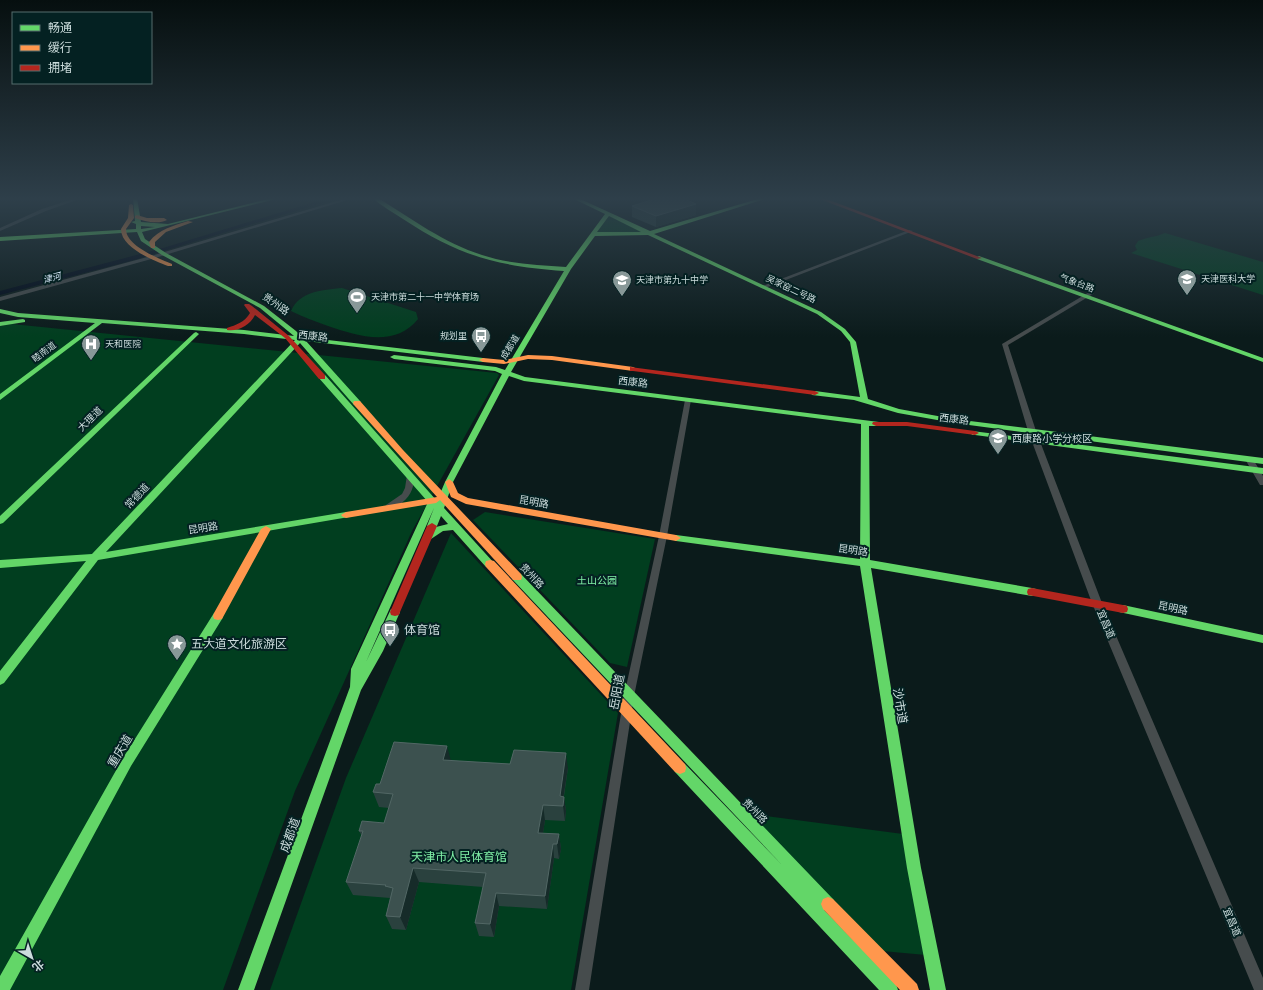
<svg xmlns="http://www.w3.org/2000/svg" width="1263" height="990" font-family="Raleway,'Noto Sans SC',sans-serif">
	<rect width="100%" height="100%" fill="#0b1b1b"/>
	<path fill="#013e1f" d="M611 214 653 233 595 234Z
		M1165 233 1263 262V295L1131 253 1137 250 1135 246 1138 241C1147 237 1156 237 1165 233Z
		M342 288 416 312 418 319C395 348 357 336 328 326 315 321 303 317 291 311 300 291 322 290 342 288Z
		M12 324 497 373 499 375 412 531 295 791 223 990H0V326Z
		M485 512 655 539 627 667 610 663 473 520Z
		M451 533 618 713 571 990H270L346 778Z
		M744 813 903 834 926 955 882 951Z"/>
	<path fill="#010b1a" d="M328 198H339L134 260 0 295V291L163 248Z"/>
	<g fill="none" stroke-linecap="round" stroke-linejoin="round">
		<path fill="#464c4d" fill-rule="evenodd" d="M76 198H82L46 211 0 231V228L42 209Z
			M347 198H354L155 258 0 301V297L151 256Z
			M909 230 913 231 765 288 760 287Z
			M1091 291 1094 293 1093 294 1008 345 1036 431 1102 603 1263 978V990H1254L1092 603 1028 431 1002 344Z
			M688 398 691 400 667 536 634 696 589 990H575L624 696 659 536 685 400Z
			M1246 457H1252L1253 459 1263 476V485H1260L1245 459Z
			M407 475H410L414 477C414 490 409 498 399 505 394 508 391 510 386 509L385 507 386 505 402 494 405 488Z"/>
		<path fill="#63d668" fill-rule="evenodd" d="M133 198H137L141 222 168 224 272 198H280L142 232 145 239 166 253 264 306 296 331 302 337 483 358 487 360 483 362 306 341 360 401 361 403 357 405H354L300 343 106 552 346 512 351 515 349 517 98 560 4 683 0 685V671L86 561 0 568V560L92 554 295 340 244 334 102 323 0 400V394L95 323 18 317 0 313V309L18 313 244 330 294 336 260 308 162 255 141 241 137 232 0 241V237L136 229V224L131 222 135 221ZM141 226 155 227 141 229Z
			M373 198H378C412 219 444 243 482 255 509 264 538 265 566 267L605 214 572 198H578L650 231 761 198H768L654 234 821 312 845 329 856 342 868 399 899 409 954 419 1263 458V464L954 423 898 413 854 400 812 395 811 393 815 391 860 397 850 342 841 331 817 314 648 235 595 236 571 269 511 372 525 377 879 422 880 424 879 426H869L870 560 1032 588 1036 589 1037 592 1036 595 1032 596 871 568 921 868 946 990H930L907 868 860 566 676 541 671 538 676 535 860 559 861 424 524 381 509 376 453 482 444 508 495 564 494 567H486L453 530 443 531 431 539H425L423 537 433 529 429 528 427 526 434 508 366 662 391 609 395 608 399 609 400 612 383 651 361 690 254 990H238L350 687 351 669 428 502 318 377 319 375H325L437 501 445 482 502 374 495 371 394 359 390 357 394 355 496 367 505 370 564 271C497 266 459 256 403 219 393 212 381 206 373 198ZM609 216 641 232H597ZM441 516 448 524 436 527 437 526Z
			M979 256 1263 358V362L977 259V257Z
			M23 319 25 320V322L0 326V322Z
			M196 332 199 334 198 335 3 523 0 524V516L194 333Z
			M972 431 1263 468V474L975 435H972L971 433Z
			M517 573 521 574 833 899 835 904 833 909 828 911 824 910 896 984 898 990H879L675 772 674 768 675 764 680 762 685 764 783 866 513 580 512 577 513 574Z
			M1123 605 1263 635V643L1119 612 1118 609 1119 606Z
			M218 612 222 613 223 616 222 619 131 766 10 990H0V976L123 758 214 613Z"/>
		<path fill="#ff974d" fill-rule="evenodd" d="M131 204 133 205 134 218 126 229C126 246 158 258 172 264V266H168C153 260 121 248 121 229L128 218 129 205Z
			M137 215 147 218H164L167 220C158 225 144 221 135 218V216Z
			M188 221 193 222 166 232 155 242V248H151L149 242C159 229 173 226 188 221Z
			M528 355 552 356 633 367 637 369 633 371 552 360 528 359 504 364 483 362 479 360 483 358 504 360Z
			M354 401H360L403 450 521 574 522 577 521 580H513L440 500 436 503 346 518 343 517 341 515 346 512 437 497 354 405 353 403Z
			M449 479 453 482 458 493 468 498 676 535 681 538 676 541 466 504 451 497 445 482Z
			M266 526 271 529 222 619 218 620 214 619 213 616 214 613 261 529Z
			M490 560 494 561 685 764 686 768 685 772 680 774 675 772 486 567 485 564 486 561Z
			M828 897 833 899 917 984 919 990H900L823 909 821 904 823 899Z"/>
		<path fill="#b3261e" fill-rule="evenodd" d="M817 198H824L982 258 977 259Z
			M245 304H249L252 306 289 336 325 375V379H319L285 338 255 315C250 325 238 332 227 330V328C236 325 245 322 250 313L244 305Z
			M630 367 815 391 819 393 815 395 633 371H630Z
			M873 422H907L975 431 979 433 975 435 907 426H876L872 424Z
			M432 523 437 526 400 612 399 615 395 616 391 615 390 612 427 526Z
			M1032 588 1123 605 1127 606 1128 609 1127 612 1123 613 1028 595 1027 592 1028 589Z"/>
	</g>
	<path fill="#2a413e" d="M632 206 696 215 656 227 632 217Z
		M451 761 568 768 564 796V797L566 811 565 821 545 820 543 833 559 834 561 849 559 859 554 858 547 909 499 906 494 937 479 936 475 923 483 887 419 882 406 930 392 929 386 916 390 898 353 895 346 882 362 836 359 831 384 823 389 808 379 807 373 792 380 784Z"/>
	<path fill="#162b29" d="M696 204V215L656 227V216Z
		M447 746 451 761 443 760Z
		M566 753 568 768 562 806 560 796Z
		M564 797 566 811 565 821 563 806Z
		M543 805 545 820 541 847 538 833Z
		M559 834 561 849 559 859 557 844Z
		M553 844 554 858 547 909 545 896Z
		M413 868 419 882 406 930 400 917Z
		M496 893 499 906 494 937 490 924Z"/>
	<path fill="#3c514f" stroke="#526765" d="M658 198H682L696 204 656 216 632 206Z
		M394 742 447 746 443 760 510 764 514 750 566 753 560 796 564 797 563 806 543 805 538 833 559 834 557 844H553L545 896 496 893 490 924 475 923 486 873 413 868 400 917 386 916 393 888 385 886 386 885 346 882 363 831H359L362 821 384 823 393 794 373 792 376 784H380Z"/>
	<linearGradient id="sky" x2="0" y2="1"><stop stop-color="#060f0f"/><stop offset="0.59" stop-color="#2e3f4a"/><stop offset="1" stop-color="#2e3f4a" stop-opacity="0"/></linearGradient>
	<rect width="1263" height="337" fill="url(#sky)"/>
	<defs>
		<g id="university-pin" transform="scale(1)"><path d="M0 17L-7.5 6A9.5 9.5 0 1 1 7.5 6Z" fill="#889898" stroke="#042122"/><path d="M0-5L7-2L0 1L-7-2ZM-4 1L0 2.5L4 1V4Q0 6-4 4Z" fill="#fff"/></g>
		<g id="school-pin" transform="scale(1)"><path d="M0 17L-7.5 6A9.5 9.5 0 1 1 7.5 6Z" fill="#889898" stroke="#042122"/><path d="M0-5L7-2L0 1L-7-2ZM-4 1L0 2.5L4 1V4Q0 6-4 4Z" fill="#fff"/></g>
		<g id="stadium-pin" transform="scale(1)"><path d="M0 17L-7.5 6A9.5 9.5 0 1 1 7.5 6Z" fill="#889898" stroke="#042122"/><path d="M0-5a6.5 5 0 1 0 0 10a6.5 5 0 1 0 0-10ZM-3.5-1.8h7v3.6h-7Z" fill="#fff"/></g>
		<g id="bus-pin" transform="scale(1)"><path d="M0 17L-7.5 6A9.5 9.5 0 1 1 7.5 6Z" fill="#889898" stroke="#042122"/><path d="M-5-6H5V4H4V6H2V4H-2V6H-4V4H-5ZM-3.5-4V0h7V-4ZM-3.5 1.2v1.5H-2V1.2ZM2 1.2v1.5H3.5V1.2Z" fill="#fff"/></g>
		<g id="hospital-pin" transform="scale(1)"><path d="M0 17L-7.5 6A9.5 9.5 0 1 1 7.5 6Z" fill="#889898" stroke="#042122"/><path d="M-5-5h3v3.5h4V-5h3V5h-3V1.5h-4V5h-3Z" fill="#fff"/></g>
		<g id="sight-pin" transform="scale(1)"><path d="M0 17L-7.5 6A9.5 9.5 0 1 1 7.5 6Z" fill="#889898" stroke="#042122"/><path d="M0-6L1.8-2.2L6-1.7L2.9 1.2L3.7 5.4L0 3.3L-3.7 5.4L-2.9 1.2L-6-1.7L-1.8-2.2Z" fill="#fff"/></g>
	</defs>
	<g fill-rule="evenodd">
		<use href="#university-pin" x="1187" y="279"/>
		<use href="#school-pin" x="622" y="280"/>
		<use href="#stadium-pin" x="357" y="297"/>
		<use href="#bus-pin" x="481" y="336"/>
		<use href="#hospital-pin" x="91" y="344"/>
		<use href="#school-pin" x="998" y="438"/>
		<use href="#bus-pin" x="390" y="630"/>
		<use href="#sight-pin" x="177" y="644"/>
	</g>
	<g text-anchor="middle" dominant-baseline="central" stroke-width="4" stroke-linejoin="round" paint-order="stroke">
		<g font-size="9" font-style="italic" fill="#d0e1f1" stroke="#042122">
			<text transform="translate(52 278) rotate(-15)">津河</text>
		</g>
		<g font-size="9" fill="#ccdcdc" stroke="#042122" text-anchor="start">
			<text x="1201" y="279">天津医科大学</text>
			<text x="636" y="280">天津市第九十中学</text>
			<text x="371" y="297">天津市第二十一中学体育场</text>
			<text x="467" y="336" text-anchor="end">规划里</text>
			<text x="105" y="344">天和医院</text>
		</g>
		<g font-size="9" fill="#ccdcdc" stroke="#042122">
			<text transform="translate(1077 283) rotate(20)">气象台路</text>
			<text transform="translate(791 289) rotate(25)">吴家窑二号路</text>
			<text transform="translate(510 347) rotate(-59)">成都道</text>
			<text transform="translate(44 352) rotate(-37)">睦南道</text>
		</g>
		<g font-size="10" fill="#ccdcdc" stroke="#042122">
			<text transform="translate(276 304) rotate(35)">贵州路</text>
			<text transform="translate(313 336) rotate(7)">西康路</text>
			<text transform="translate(633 382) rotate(7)">西康路</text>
			<text transform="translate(90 419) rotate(-44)">大理道</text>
			<text transform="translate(954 419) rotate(7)">西康路</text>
			<text transform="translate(137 496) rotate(-47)">常德道</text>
			<text transform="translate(534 502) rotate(10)">昆明路</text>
			<text transform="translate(203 528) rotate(-9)">昆明路</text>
			<text transform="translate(853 550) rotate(8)">昆明路</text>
			<text transform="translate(532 576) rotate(47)">贵州路</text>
			<text transform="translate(1173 608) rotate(12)">昆明路</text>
			<text transform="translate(1106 624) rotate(67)">宜昌道</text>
			<text transform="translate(755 811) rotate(46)">贵州路</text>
			<text transform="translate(1232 922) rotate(67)">宜昌道</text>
		</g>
		<g font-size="10" fill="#ccdcdc" stroke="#042122" text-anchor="start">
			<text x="1012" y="438">西康路小学分校区</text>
		</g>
		<g font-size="10" fill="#81f1a7" stroke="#042122">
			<text x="597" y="580">土山公园</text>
		</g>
		<g font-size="12" fill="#ccdcdc" stroke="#042122" text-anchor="start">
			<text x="404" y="630">体育馆</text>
			<text x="191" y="644">五大道文化旅游区</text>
		</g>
		<g font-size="12" fill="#ccdcdc" stroke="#042122">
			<text transform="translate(617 692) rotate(-79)">岳阳道</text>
			<text transform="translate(900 706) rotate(81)">沙市道</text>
			<text transform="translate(120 751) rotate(-59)">重庆道</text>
			<text transform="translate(290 835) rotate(-70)">成都道</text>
		</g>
		<g font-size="12" fill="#81f1a7" stroke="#042122">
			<text x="459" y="857">天津市人民体育馆</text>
		</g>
	</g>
	<rect x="12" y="12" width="140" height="72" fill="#042122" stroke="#546c6c"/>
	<rect x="20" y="25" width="20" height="6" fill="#63d668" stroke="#546c6c"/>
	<text x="48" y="32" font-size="12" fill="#ccdcdc">畅通</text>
	<rect x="20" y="45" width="20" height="6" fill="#ff974d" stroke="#546c6c"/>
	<text x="48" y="52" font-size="12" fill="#ccdcdc">缓行</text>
	<rect x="20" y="65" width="20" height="6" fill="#b3261e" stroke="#546c6c"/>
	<text x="48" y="72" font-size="12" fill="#ccdcdc">拥堵</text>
	<g transform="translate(32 958) rotate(141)" stroke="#042122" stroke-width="3" paint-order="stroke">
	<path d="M0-3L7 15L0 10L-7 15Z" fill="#ccdcdc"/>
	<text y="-6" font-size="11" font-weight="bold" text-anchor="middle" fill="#ccdcdc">北</text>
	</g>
</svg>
